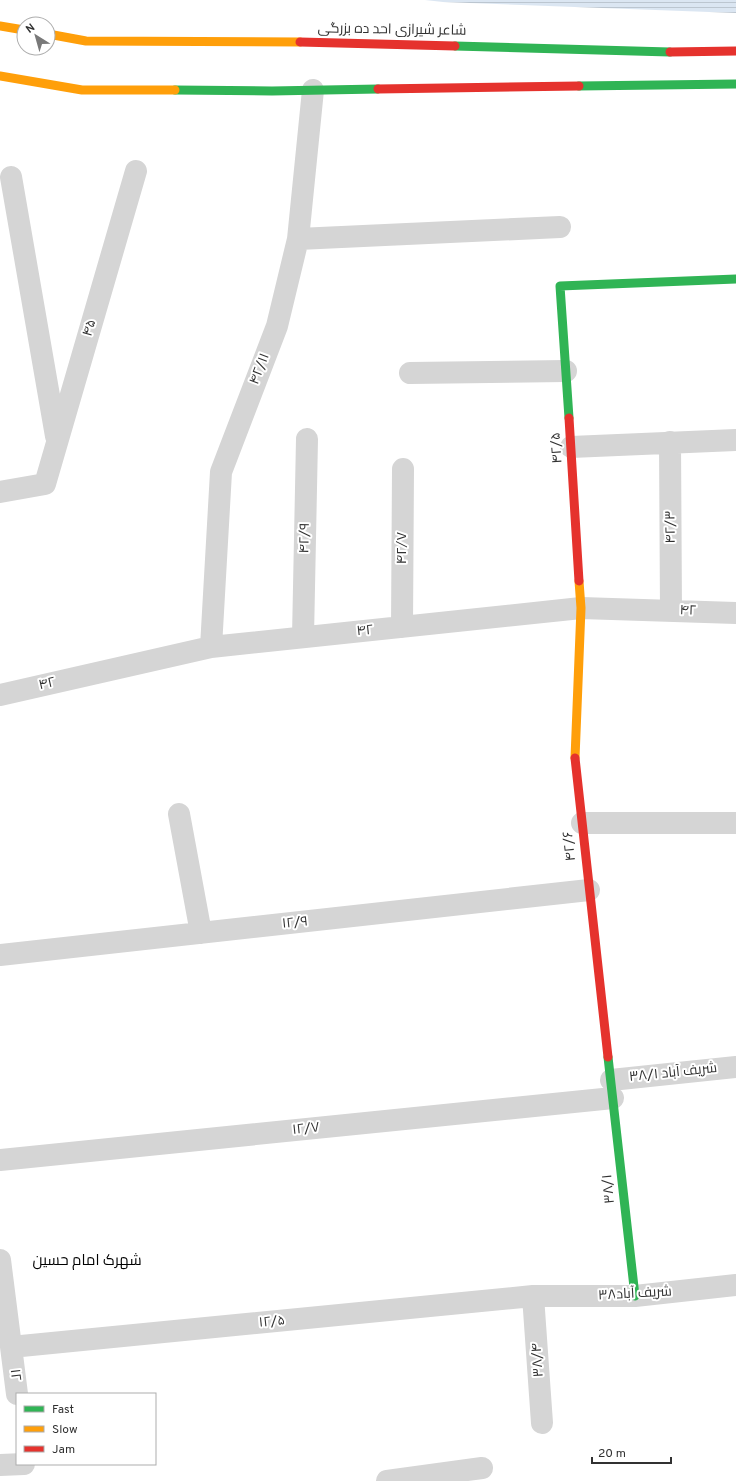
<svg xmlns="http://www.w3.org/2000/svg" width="736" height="1481" font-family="Overpass,Cairo,sans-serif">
	<defs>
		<pattern id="water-rules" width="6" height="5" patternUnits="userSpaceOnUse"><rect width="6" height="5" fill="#dbe6f2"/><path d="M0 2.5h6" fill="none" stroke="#bcc6d0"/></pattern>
	</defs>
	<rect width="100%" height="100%" fill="#fff"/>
	<path fill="url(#water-rules)" d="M425 0H736V13L443 2Z"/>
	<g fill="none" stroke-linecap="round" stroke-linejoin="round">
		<path stroke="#d5d5d5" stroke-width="22" d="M11 177 56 436
			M298 239 560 227
			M410 373 566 371
			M670 442 671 611
			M571 447 736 440
			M0 492 45 484 136 171
			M402 627 403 469
			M303 637 307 439
			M211 647 221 472 277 326 298 239 313 90
			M0 695 211 647 581 608 736 613
			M179 814 201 933
			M582 823H736
			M0 955 589 890
			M611 1080 736 1067
			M0 1160 613 1098
			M0 1260 17 1394
			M533 1296 542 1423
			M11 1347 533 1296H635L736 1285
			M0 1465 24 1464
			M387 1481 482 1468"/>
		<path stroke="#30b455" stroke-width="9" d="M455 46 670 52
			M579 86 736 84
			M175 90 272 91 378 89
			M569 418 560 286 736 279
			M608 1057 635 1296"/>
		<path stroke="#ff9f0a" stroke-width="9" d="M0 26 24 30
			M48 34 86 41 300 42
			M0 76 82 90H175
			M575 758 581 608 579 581"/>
		<path stroke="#e5322d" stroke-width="9" d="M300 42 455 46
			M670 52 736 51
			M378 89 579 86
			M569 418 579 581
			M575 758 608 1057"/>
	</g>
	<g text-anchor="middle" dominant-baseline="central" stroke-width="4" stroke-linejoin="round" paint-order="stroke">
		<g font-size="14" fill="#313131" stroke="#fff">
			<text transform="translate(392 30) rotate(1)">شاعر شیرازی احد ده بزرگی</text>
			<text transform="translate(90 328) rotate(-74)">۴۵</text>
			<text transform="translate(260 369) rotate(-69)">۴۲/۱۱</text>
			<text transform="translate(557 448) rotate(-94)">۴۲/۵</text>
			<text transform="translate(671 527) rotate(-91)">۴۲/۳</text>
			<text transform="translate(305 538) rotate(-89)">۴۲/۹</text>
			<text transform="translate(402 548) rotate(-90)">۴۲/۷</text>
			<text transform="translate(688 611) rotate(2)">۴۲</text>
			<text transform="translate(365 631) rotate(-6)">۴۲</text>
			<text transform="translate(47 684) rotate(-13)">۴۲</text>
			<text transform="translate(570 846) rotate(-96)">۴۲/۶</text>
			<text transform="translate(295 923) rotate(-6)">۱۲/۹</text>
			<text transform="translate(673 1073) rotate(-6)">۳۸/۱ شریف آباد</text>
			<text transform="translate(306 1129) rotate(-6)">۱۲/۷</text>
			<text transform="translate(609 1189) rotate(-96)">۳۸/۱</text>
			<text transform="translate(635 1294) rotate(-3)">شریف آباد۳۸</text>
			<text transform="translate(272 1322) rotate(-6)">۱۲/۵</text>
			<text transform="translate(538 1360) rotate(-94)">۳۸/۴</text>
			<text transform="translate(15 1375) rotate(83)">۱۲</text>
		</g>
		<g font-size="15" fill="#000" stroke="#fff">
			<text x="87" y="1261">شهرک امام حسین</text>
		</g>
	</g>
	<rect x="16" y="1393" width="140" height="72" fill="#ffffff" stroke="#adadad"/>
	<rect x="24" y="1406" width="20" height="6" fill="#30b455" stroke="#adadad"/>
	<text x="52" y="1413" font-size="12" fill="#313131">Fast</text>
	<rect x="24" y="1426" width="20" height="6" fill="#ff9f0a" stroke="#adadad"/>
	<text x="52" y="1433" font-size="12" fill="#313131">Slow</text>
	<rect x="24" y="1446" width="20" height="6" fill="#e5322d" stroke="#adadad"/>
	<text x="52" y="1453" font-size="12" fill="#313131">Jam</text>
	<g transform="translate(36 36) rotate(323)"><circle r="19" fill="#ffffff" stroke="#adadad"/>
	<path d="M0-3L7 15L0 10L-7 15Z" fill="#797979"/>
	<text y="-6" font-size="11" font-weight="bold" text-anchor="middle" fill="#313131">N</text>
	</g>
	<path d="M592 1457v6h79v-6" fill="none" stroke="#313131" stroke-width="2"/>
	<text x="598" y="1457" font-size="12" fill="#313131" stroke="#ffffff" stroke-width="3" paint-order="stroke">20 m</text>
</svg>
